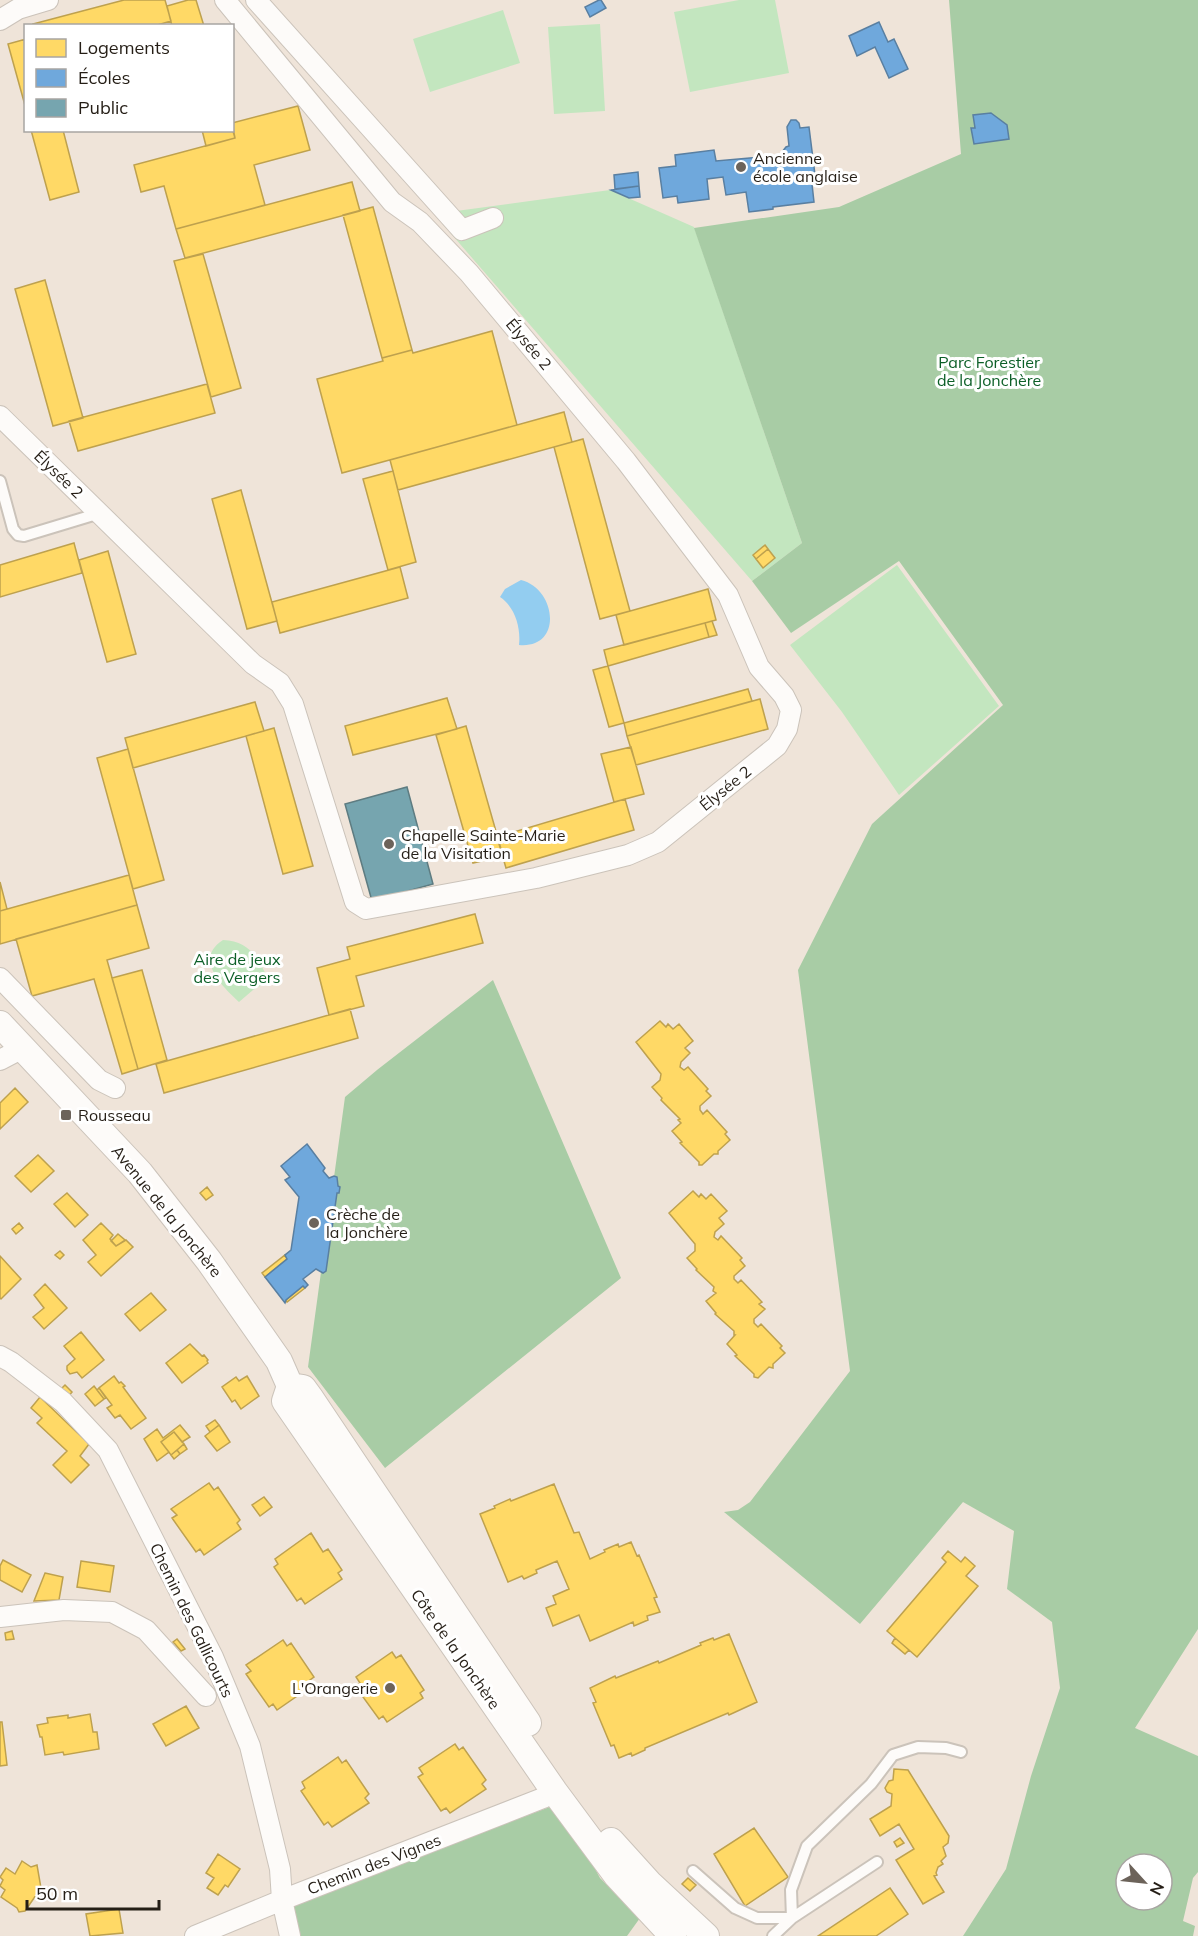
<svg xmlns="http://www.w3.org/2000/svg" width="1198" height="1936" font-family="Mulish,sans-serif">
	<rect width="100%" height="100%" fill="#efe4d9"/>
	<path fill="#c3e6bf" d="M739 0H775L789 73 690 92 674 12Z
		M503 10 520 63 430 92 413 39Z
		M600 24 605 111 554 114 548 27Z
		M610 190 694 227 802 543 752 581 434 214Z
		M897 565 999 706 899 795 842 712 790 645Z
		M223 940C250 941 259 959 269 981L253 990 239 1002C223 987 193 959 223 940Z"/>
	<path fill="#a8cca5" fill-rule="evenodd" d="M949 0H1198V1629L1135 1728 1198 1756V1872L1193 1878 1183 1921 1195 1926 1193 1936H963L1006 1869 1031 1776 1060 1688 1052 1622 1007 1589 1014 1531 963 1502 860 1624 724 1512 738 1510 750 1502 850 1371 798 970 872 824 1003 705 899 561 791 633 752 581 802 543 694 228 839 207 961 154ZM1126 1864H1162V1900H1126Z
		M493 980 621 1278 385 1468 308 1367 345 1097 377 1070Z
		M560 1803 600 1878 640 1918 627 1936H298L292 1917 295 1904Z"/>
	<path fill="#93cdf0" d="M521 580C557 589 563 649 519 645 521 628 515 607 500 597L505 589Z"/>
	<path fill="#ffd966" stroke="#bea14e" stroke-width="1.5" d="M124 0H165L171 21 154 26H34L33 24Z
		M188 0H196L204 26H172L167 6Z
		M26 39V109L8 44Z
		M298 106 310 150 254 165 265 205 176 229 164 186 141 192 134 165 235 138 232 123Z
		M232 128 235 138 206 146 202 130H232Z
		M31 130H63L79 192 50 200Z
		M352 182 360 211 185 258 176 229Z
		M373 207 412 350 382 358 343 215Z
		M203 254 241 388 211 397 174 261Z
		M45 280 83 418 53 426 15 289Z
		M492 331 517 425 342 473 317 379 383 361 382 358 412 350 413 353Z
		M207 384 215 413 78 451 69 421Z
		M564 412 572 442 398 490 390 460Z
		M583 439 630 611 600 619 554 447Z
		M393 471 416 562 388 570 363 479Z
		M241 490 277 621 247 629 212 499Z
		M74 543 82 573 0 597V565Z
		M765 545 768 549 756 559 753 555Z
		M768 549 775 558 763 568 756 559Z
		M108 551 136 654 107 662 79 560Z
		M400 567 408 598 280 633 272 602Z
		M708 589 716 620 624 645 616 615Z
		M712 621 717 635 709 637 705 623Z
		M705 623 709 637 608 666 604 650Z
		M608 666 624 723 609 727 593 670Z
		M748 689 752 701 627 736 624 723Z
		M447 698 457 729 353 755 345 726Z
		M760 699 768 729 636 765 627 736Z
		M255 702 264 731 133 768 125 738Z
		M466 726 503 856 473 863 436 735Z
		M274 728 313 866 283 874 246 736Z
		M631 747 644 794 614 802 601 754Z
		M128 749 164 880 133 889 97 758Z
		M625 799 634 830 506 868 497 837Z
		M129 875 137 905 0 944V911Z
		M0 882 7 909 0 911Z
		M137 905 149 948 107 960 138 1069 122 1074 94 979 32 996 16 939Z
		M475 914 483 943 356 976 364 1006 329 1015 317 968 350 959 347 947Z
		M142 970 167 1060 138 1069 112 978Z
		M350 1009 358 1038 164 1093 156 1064Z
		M660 1021 666 1027 668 1024 673 1029 679 1024 693 1041 685 1048 690 1053 681 1062 680 1067 684 1070 688 1067 708 1089 706 1091 711 1096 700 1106V1110L703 1114 707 1110 727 1132 725 1134 730 1140 718 1151V1154H714L702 1165H699V1162L680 1143 682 1142 672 1131 681 1123 678 1120 680 1119 661 1100 662 1098 652 1087 660 1080 661 1074 636 1042Z
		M15 1088 28 1102 0 1129V1103Z
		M38 1155 54 1171 31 1192 15 1176Z
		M207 1187 213 1195 206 1200 200 1193Z
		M693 1191 699 1197 701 1194 706 1199 711 1194 727 1211 719 1218 724 1224 715 1232 714 1237 718 1240 721 1236 742 1258 740 1260 745 1266 734 1276V1279L738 1283 741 1280 762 1302 759 1304 765 1309 754 1319V1323L758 1327 761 1324 782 1346 780 1348 785 1353 773 1364V1368L769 1367 758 1378 754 1377V1374L735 1356 737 1355 727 1344 735 1335H734V1331L715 1314 716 1313 706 1301 716 1293 713 1291 714 1287 696 1270 697 1269 687 1258 695 1251V1244L669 1213Z
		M67 1193 88 1215 75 1227 54 1204Z
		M19 1223 23 1228 16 1234 12 1229Z
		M101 1223 113 1235 110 1239 116 1246 126 1240 133 1247 101 1276 88 1262 96 1255 83 1240Z
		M118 1234 125 1240 116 1246 111 1241Z
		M60 1251 64 1255 60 1259 55 1255Z
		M285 1255 287 1259 265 1277 262 1273Z
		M0 1256 21 1279 1 1299 0 1298Z
		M45 1284 67 1308 44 1329 33 1317 44 1308 34 1295Z
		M303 1286 305 1288 287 1302 286 1300Z
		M151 1293 166 1310 140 1331 125 1314Z
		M81 1332 104 1360 82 1378 77 1372 70 1374 67 1370V1366L75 1359 64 1346Z
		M190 1344 202 1356 204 1355 208 1360 207 1361 208 1363 182 1383 166 1363Z
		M114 1376 119 1383 121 1382 125 1386 123 1387 146 1418 131 1429 120 1415 115 1418 107 1408 112 1405 99 1388Z
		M247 1376 259 1396 241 1409 235 1400 232 1402 222 1387 236 1377 239 1381Z
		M65 1385 72 1392 67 1398 59 1391Z
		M94 1386 104 1399 95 1406 85 1394Z
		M99 1388 106 1398 104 1399 97 1390Z
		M40 1397 89 1444 80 1456 89 1465 71 1483 53 1465 67 1451 37 1423 42 1418 31 1408Z
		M215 1420 219 1425 210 1432 206 1426Z
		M180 1425 190 1437 182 1442 174 1432 161 1442 169 1452 157 1461 144 1439 157 1429 163 1438Z
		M219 1425 230 1442 217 1451 205 1436Z
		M174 1432 184 1444 171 1455 161 1442Z
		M184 1444 187 1449 180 1454 177 1450Z
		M177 1450 180 1454 174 1459 171 1455Z
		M209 1483 214 1490 218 1487 240 1520 237 1523 241 1529 204 1555 200 1549 196 1552 172 1518 177 1515 171 1509Z
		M554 1484 574 1533 579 1532 590 1559 605 1552 604 1550 618 1544 619 1547 631 1542 637 1556 639 1555 657 1597 654 1598 660 1612 647 1616 648 1620 634 1626 633 1622 590 1641 579 1615 553 1626 546 1608 556 1604 553 1596 569 1589 557 1561 536 1570 537 1573 524 1579 522 1576 508 1582 480 1514 495 1508 494 1506 510 1499 511 1501Z
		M264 1497 272 1507 260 1516 252 1505Z
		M311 1533 323 1552 328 1549 342 1570 338 1573 342 1579 305 1604 301 1598 297 1601 274 1567 278 1564 275 1559Z
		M948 1551 961 1562 965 1557 975 1566 966 1576 978 1586 917 1657 887 1631 946 1562 942 1558Z
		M3 1560 31 1575 22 1592 0 1580V1566Z
		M81 1561 114 1566 110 1592 77 1587Z
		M45 1573 63 1577 59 1600 34 1601Z
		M12 1631 14 1639 6 1640 5 1633Z
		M729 1634 757 1702 729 1715 728 1713 645 1748V1750L632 1756 631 1753 619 1758 614 1745 611 1746 593 1703 596 1702 590 1688 615 1676 616 1678 658 1661 659 1663 701 1645 700 1643 713 1638 714 1640Z
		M895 1638 909 1650 905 1654 892 1643Z
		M177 1639 185 1649 181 1651 175 1644 173 1642Z
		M283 1640 287 1646 291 1643 314 1677 310 1680 313 1685 277 1710 273 1704 269 1707 246 1674 251 1671 246 1665Z
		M392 1652 396 1658 401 1655 424 1690 420 1693 423 1698 387 1722 383 1716 379 1719 355 1686 360 1683 356 1677Z
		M186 1706 199 1728 166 1746 153 1724Z
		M90 1714 93 1732H97L99 1749 64 1755 63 1752 45 1755 42 1737H40L37 1725 48 1723 47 1718 68 1715V1718Z
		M0 1722H2L7 1765 0 1766Z
		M455 1744 459 1750 463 1747 486 1780 482 1784 486 1789 450 1813 446 1808 441 1811 418 1777 423 1774 419 1768Z
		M338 1757 342 1763 346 1760 369 1794 365 1798 369 1803 332 1827 328 1822 324 1825 301 1791 305 1788 302 1782Z
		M894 1769 908 1770 949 1836 948 1843 943 1847 946 1856 941 1861 943 1864 938 1867 936 1873 937 1875 934 1876 944 1892 923 1904 896 1860 914 1849 899 1824 880 1836 870 1819 891 1806 892 1794 887 1792 885 1788 889 1781 893 1780Z
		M754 1828 788 1877 745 1906 714 1854Z
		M900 1838 904 1843 897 1847 894 1842Z
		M218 1854 240 1869 228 1887 225 1885 218 1895 207 1888 214 1878 206 1873Z
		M22 1861 31 1867 37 1865 41 1888 25 1911 19 1912 17 1908 1 1897 5 1890 0 1886 3 1880 0 1877 6 1868 15 1874Z
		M688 1878 696 1885 690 1891 682 1884Z
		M890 1888 908 1914 876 1936H818Z
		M119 1909 123 1933 90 1936 86 1914Z"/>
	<path fill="#6fa8dc" stroke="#597fa1" stroke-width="1.5" d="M599 0H601L606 8 590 17 585 7Z
		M879 22 888 42 894 39 908 69 889 78 875 47 857 56 849 36Z
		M991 113 1007 125 1009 139 974 144 971 128H975L973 115Z
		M791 120H796L799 123 800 128 809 127 816 183 812 184 814 202 773 207V209L749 212 746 192 726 195 723 177 707 179 709 199 678 203 677 196 663 198 659 168 676 166 675 155 714 150 716 161 782 155V152L786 147 789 146 787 127Z
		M638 172 639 186 615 189 614 175Z
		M639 186 640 197 629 198 611 190Z
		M307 1144 325 1168 323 1171 329 1178 334 1176 337 1177 338 1186 340 1187 339 1193H337L326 1271 323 1273 316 1269 303 1279 308 1285 305 1288 303 1286 286 1300 285 1303 265 1277 287 1259 285 1255 291 1250 299 1197 285 1180 290 1177 281 1166Z"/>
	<path fill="#76a5af" stroke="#5e7c81" stroke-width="1.5" d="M407 787 433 884 372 901 345 804Z"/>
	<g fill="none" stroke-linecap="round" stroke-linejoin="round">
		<g stroke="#cbc3ba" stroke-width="14">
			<path id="service" d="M0 481 13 529 18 535 24 536 100 513
				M693 1871 735 1908 757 1918H792L791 1890 807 1846 871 1784 893 1755 918 1747 946 1748 961 1752
				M773 1936 792 1918 877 1862"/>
		</g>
		<g stroke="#cbc3ba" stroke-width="22">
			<path id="minor" d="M256 0 462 230 493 218
				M0 20 18 9 48 0
				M0 416 253 664 280 683 293 704 355 902 366 909 536 878 628 855 658 842 777 746 787 729 791 710 784 696 759 667 728 595 626 461 469 273 420 222 392 202 225 0
				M0 978 99 1080 115 1088
				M0 1060 23 1048
				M0 1356 11 1362 63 1402 108 1450 188 1608 213 1657 250 1746 280 1869 282 1900 290 1936
				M0 1617 64 1610 112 1612 146 1630 206 1696
				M195 1936 282 1900 543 1798 554 1791"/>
		</g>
		<g stroke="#cbc3ba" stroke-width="28">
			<path id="tertiary" d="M0 1024 140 1173 209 1261 279 1361 290 1386 285 1401 554 1791 617 1876 673 1936
				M290 1386 303 1388 311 1399 528 1723
				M611 1841 649 1883 706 1936"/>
		</g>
		<use href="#service" stroke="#fdfbf9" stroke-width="10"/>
		<use href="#minor" stroke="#fdfbf9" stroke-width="20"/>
		<use href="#tertiary" stroke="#fdfbf9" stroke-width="26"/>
	</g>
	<g fill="#6c635a" stroke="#fff" stroke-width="2">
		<circle cx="741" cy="167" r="6"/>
		<circle cx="389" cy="844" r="6"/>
		<rect x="60" y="1109" width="12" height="12" rx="3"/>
		<circle cx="314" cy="1223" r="6"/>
		<circle cx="390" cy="1688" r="6"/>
	</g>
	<g text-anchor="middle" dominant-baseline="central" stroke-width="6" stroke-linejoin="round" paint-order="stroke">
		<g font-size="16" fill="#251e16" stroke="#fff" text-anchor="start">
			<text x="753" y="158">Ancienne<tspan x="753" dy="18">école anglaise</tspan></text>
			<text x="401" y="835">Chapelle Sainte-Marie<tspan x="401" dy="18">de la Visitation</tspan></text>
			<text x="78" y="1115">Rousseau</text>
			<text x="326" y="1214">Crèche de<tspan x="326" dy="18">la Jonchère</tspan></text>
			<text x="378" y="1688" text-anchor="end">L'Orangerie</text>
		</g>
		<g font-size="16" fill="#251e16" stroke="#fff">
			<text transform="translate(529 344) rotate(50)">Élysée 2</text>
			<text transform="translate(59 474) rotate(44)">Élysée 2</text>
			<text transform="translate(725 788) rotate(-39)">Élysée 2</text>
			<text transform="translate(167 1211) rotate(51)">Avenue de la Jonchère</text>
			<text transform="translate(192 1620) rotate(64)">Chemin des Gallicourts</text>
			<text transform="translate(456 1649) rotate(55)">Côte de la Jonchère</text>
			<text transform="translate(374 1864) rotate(-21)">Chemin des Vignes</text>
		</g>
		<g font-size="16" fill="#0c5f27" stroke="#fff">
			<text x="989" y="362">Parc Forestier<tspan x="989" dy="18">de la Jonchère</tspan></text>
			<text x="237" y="959">Aire de jeux<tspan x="237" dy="18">des Vergers</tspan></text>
		</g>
	</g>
	<rect x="24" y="24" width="210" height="108" fill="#ffffff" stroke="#a8a5a2" stroke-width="1.5"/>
	<rect x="36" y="39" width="30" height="18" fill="#ffd966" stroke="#a8a5a2" stroke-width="1.5"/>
	<text x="78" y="54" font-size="18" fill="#251e16">Logements</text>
	<rect x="36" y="69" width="30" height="18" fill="#6fa8dc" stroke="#a8a5a2" stroke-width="1.5"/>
	<text x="78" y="84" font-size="18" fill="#251e16">Écoles</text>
	<rect x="36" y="99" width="30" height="18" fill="#76a5af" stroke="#a8a5a2" stroke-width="1.5"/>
	<text x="78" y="114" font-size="18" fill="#251e16">Public</text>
	<g transform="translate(1144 1882) rotate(117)"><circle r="28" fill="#ffffff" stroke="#a8a5a2" stroke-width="1.5"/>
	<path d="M0-4.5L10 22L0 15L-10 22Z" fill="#6c635a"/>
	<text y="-9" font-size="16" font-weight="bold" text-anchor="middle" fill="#251e16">N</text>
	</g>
	<path d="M27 1900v9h132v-9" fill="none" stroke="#251e16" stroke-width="3"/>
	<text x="36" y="1900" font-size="18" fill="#251e16" stroke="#ffffff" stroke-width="4.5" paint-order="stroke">50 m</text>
</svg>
